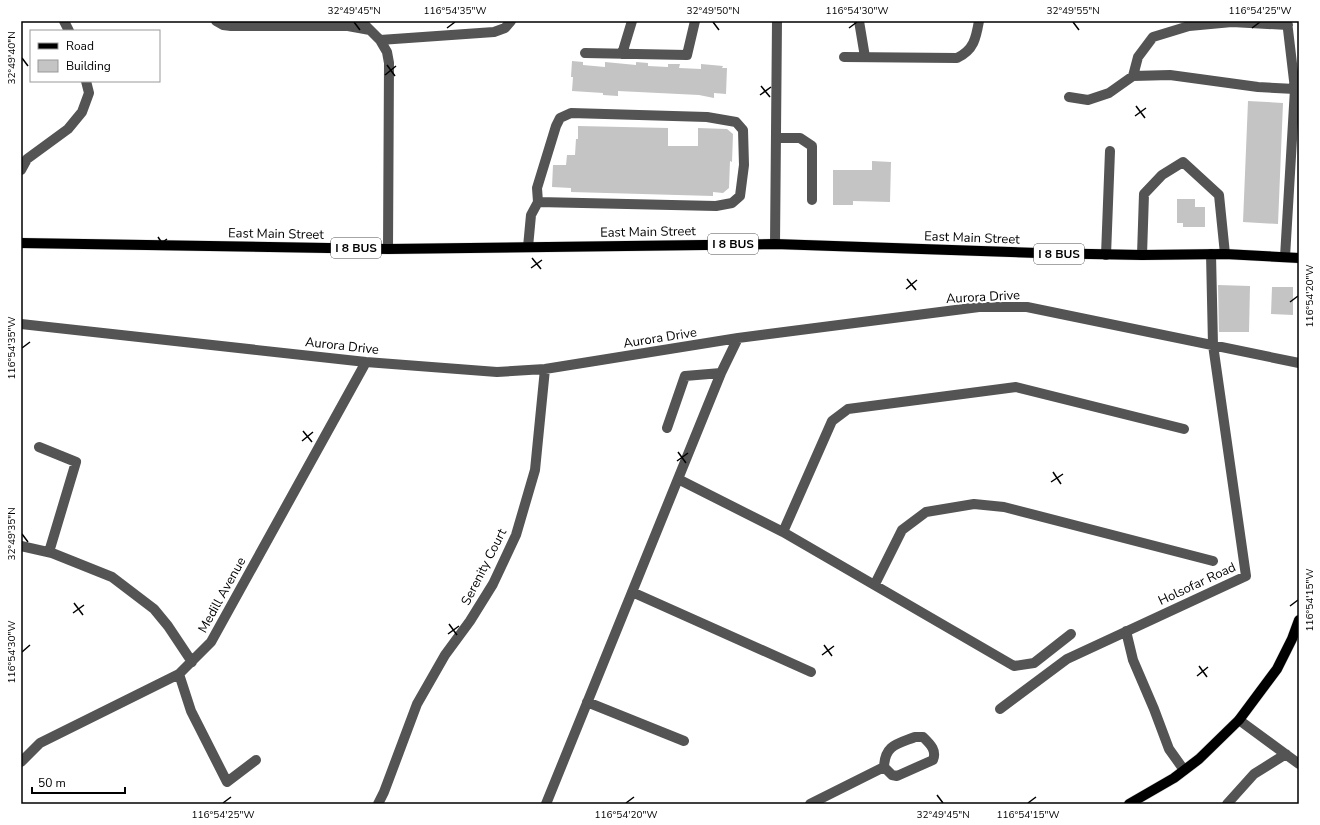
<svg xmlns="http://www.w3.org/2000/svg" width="1320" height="825" font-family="'Nunito Sans',sans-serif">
	<rect width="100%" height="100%" fill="#fff"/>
	<path fill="#c4c4c4" d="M572 61 583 62V65L605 67V62L636 65V62L648 63V66L668 67V64H680L679 68 701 69V64L723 66 722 68H727L726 94 714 93V98L699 95 618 91V96L603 95V93L572 91 573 77H571Z
		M1248 101 1283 103 1278 224 1243 222Z
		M578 126 668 128V146H698V128L727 129 733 134 732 162 730 161 729 188 723 193 713 192V196L571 192V188L552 187 553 165H566L567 155H575L576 139H578Z
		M872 161 891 162 890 202 853 201V205H833V170H872Z
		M1177 199H1195V207H1205V227H1183V223H1177Z
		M1218 285 1250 286 1249 332H1219Z
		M1272 287H1293V315L1271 314Z"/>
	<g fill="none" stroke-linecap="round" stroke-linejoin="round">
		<g stroke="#dbdbdb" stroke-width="11">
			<path id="major" d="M21 243 388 249 775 244 1038 253 1142 255 1225 254 1299 258
				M1129 804 1174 778 1199 759 1239 720 1277 669 1292 639 1299 620"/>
		</g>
		<path stroke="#545454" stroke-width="10" d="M64 21 69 31
			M216 21 223 25 231 26H348L370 30
			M361 21 380 40 494 32 505 28 511 21
			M859 21 865 57
			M1287 21 1295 89H1299
			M380 40 387 52 389 63 388 249
			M585 53 687 55 695 21
			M622 54 632 21
			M844 57 957 58C974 50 976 38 979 21
			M1133 76 1138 57 1153 37 1189 26 1232 22 1288 25
			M1069 97 1088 100 1109 93 1133 76 1170 75 1258 87 1295 89 1285 257
			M776 138H800L812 146V200
			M21 170 27 159 68 129 82 112 89 93 86 81
			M775 244 777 21
			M528 247 531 215 538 202 537 188 556 126 560 118 571 113 707 117 736 122 743 130 744 165 740 196 732 203 716 206 538 202
			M1106 255 1110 151
			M1142 255 1144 194 1162 175 1183 162 1219 195 1225 254
			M21 324 366 362 497 372 545 369 738 338 979 307H1027L1299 363
			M667 428 685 376 721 373
			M39 447 76 462 49 552
			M678 479 783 532 1014 666 1034 663 1071 634
			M783 532 832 421 848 409 1016 387 1184 429
			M21 546 52 553 112 577 154 609 168 626 192 662
			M875 584 902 530 926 512 974 504 1004 507 1213 561
			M632 592 811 672
			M1126 631 1133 660 1154 709 1169 749 1184 770
			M179 674 191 711 227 782 256 760
			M587 702 684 741
			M1000 709 1067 659 1246 576 1213 345 1211 254
			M1239 720 1299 764
			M915 737H923C930 744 937 750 933 760L897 776 892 775 884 767C885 745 897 744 915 737Z
			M21 762 40 743 179 674 211 642 366 362
			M378 804 384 792 417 704 445 655 470 621 493 584 516 535 535 470 545 369
			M546 804 721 373 738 338
			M810 804 884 767
			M1227 804 1254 774 1286 754"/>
		<use href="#major" stroke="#000" stroke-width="10"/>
	</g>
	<path fill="none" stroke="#000" stroke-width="1.5" d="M354 22 360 30M713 22 719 30M1073 22 1079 30M447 28 455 22M849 28 857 22M1252 28 1260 22M22 58 28 66M387 65 395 76M385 75 396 66M761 86 770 97M760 95 771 87M1136 106 1145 118M1135 116 1146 108M158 237 166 249M156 247 167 239M532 258 541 269M531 268 542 260M907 279 916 290M906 289 917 280M1290 302 1298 296M22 348 30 342M303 431 312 442M302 441 313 432M678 452 686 463M677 461 688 453M1053 472 1061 484M1051 482 1063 474M22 534 28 542M74 603 83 615M1290 606 1298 600M73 613 84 605M449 624 457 635M448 634 459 626M824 645 832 656M22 652 30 645M822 655 834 646M1199 666 1207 677M1197 676 1208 667M937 795 943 803M223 803 231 797M626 803 634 797M1028 803 1036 797"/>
	<g text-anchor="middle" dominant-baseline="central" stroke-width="4" stroke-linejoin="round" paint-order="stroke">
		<g fill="#fff" stroke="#4c4c4c" stroke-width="1">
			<rect x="708" y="234" width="50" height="20" rx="3"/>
			<rect x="331" y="238" width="50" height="20" rx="3"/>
			<rect x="1034" y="244" width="50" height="20" rx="3"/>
		</g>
		<g font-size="12" font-weight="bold" fill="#000">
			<text x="733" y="244">I 8 BUS</text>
			<text x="356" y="248">I 8 BUS</text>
			<text x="1059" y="254">I 8 BUS</text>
		</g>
		<g font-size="13" fill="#000" stroke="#fff">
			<text transform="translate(648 232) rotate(-1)">East Main Street</text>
			<text transform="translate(276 234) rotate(1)">East Main Street</text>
			<text transform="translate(972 238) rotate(2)">East Main Street</text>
			<text transform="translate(983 297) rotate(-3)">Aurora Drive</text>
			<text transform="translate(660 338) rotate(-9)">Aurora Drive</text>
			<text transform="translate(342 346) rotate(6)">Aurora Drive</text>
			<text transform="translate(484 567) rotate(-63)">Serenity Court</text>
			<text transform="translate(1197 584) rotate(-25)">Holsofar Road</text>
			<text transform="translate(222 595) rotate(-61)">Medill Avenue</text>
		</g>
	</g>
	<rect width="1320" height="825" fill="none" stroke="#ffffff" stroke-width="44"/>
	<rect x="30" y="30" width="130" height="52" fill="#ffffff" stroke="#999999"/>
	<rect x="38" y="43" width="20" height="6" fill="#000000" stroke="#999999"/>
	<text x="66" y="50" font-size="12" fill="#000000">Road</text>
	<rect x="38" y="60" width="20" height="12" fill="#c4c4c4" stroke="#999999"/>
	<text x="66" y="70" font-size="12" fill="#000000">Building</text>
	<path d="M32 787v6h93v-6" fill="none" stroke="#000000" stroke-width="2"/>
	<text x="38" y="787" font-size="12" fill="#000000" stroke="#ffffff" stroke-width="3" paint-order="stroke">50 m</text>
	<rect x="22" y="22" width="1276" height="781" fill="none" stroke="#000" stroke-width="1.5"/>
	<g font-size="10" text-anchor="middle" fill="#000">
		<text x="354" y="14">32°49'45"N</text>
		<text x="455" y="14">116°54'35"W</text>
		<text x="713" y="14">32°49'50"N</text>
		<text x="857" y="14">116°54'30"W</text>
		<text x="1073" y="14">32°49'55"N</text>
		<text x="1260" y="14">116°54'25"W</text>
		<text transform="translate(11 58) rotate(-90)" y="4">32°49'40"N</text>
		<text transform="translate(1309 296) rotate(-90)" y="4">116°54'20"W</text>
		<text transform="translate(11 348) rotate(-90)" y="4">116°54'35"W</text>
		<text transform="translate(11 534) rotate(-90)" y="4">32°49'35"N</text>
		<text transform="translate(1309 600) rotate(-90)" y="4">116°54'15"W</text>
		<text transform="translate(11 652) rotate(-90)" y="4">116°54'30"W</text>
		<text x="223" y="818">116°54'25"W</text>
		<text x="626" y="818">116°54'20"W</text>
		<text x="943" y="818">32°49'45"N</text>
		<text x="1028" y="818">116°54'15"W</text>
	</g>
</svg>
